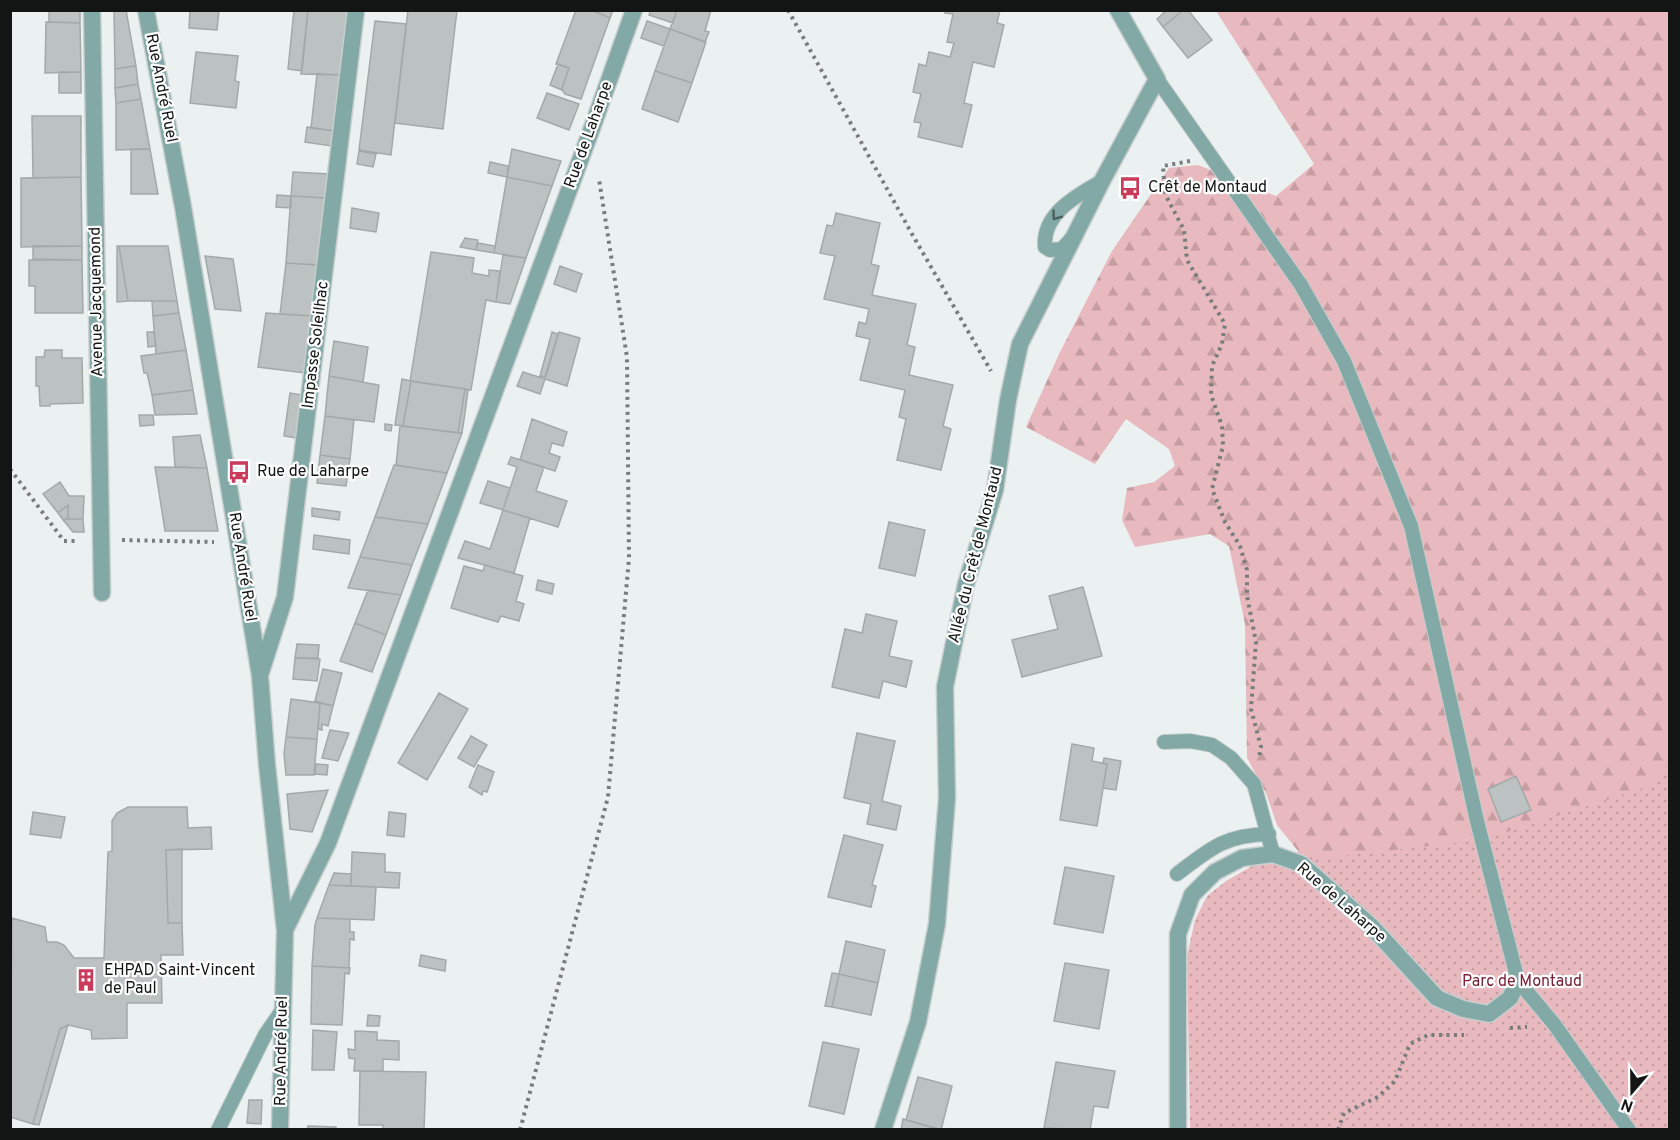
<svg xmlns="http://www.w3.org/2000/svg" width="1680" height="1140" font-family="Overpass,sans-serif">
	<defs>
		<pattern id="forest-firs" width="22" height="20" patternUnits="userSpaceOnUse" patternTransform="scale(1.5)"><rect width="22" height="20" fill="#e8b9be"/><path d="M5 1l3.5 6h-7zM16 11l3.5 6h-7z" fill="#c69ea2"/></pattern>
		<pattern id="park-dots" width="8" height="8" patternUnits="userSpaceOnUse" patternTransform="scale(1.5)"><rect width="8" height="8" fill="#e8b9be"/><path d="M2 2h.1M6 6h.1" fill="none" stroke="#c69ea2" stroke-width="1.8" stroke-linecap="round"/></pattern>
	</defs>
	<rect width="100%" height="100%" fill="#ebf1f1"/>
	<path fill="url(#forest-firs)" d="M1216 11H1669V1129L1283 874 1298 851 1277 825 1266 793 1247 758 1245 624 1229 546 1210 534 1135 547 1122 520 1127 488 1154 482 1175 466 1169 449 1126 419 1095 464 1026 427 1059 354 1112 251 1169 168 1198 165 1276 196 1314 164Z"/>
	<path fill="url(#park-dots)" d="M1669 761V1129L1190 1130 1187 956 1195 920 1207 896 1226 881 1252 866 1482 840 1650 786Z"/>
	<path fill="#bcc2c1" stroke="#a3a9a9" stroke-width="1.5" d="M49 10H80V23L49 22Z
		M114 10H126L136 66 115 69Z
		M190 10H219L217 30 189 28Z
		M294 10H308L302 71 288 69Z
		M308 10H349L341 75 301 74Z
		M408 10H457L443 129 395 123Z
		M576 10H591L610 18 581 99 565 94 562 90V88L569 68 556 64Z
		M591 10H613L610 18Z
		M651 10H677L673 23 649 15Z
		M677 10H711L705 31 709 32 705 42 670 29Z
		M946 10H1000L997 23 1004 25 994 67 973 62 964 103 972 105 962 147 918 137 921 123 914 122 921 94 913 92 919 64 926 66 929 52 950 57 954 43 947 42 953 14 945 13Z
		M1167 10H1183L1163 27 1157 19Z
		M1183 10H1188L1212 40 1188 58 1163 27Z
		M375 21 406 24 391 155 359 150Z
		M647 21 670 29 664 46 641 38Z
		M46 22 80 23 81 72 45 73Z
		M670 29 706 42 692 83 655 71Z
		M196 52 238 56 235 81 239 82 236 108 190 103Z
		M558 64 569 68 562 88V90L550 85Z
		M136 66 138 84 115 88V69Z
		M655 71 692 83 678 122 642 109Z
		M59 72H81V93H59Z
		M317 74 341 75 334 131 311 128Z
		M138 84 141 99 116 103 115 88Z
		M547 93 579 104 569 130 537 118Z
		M141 99 150 149 116 150V103Z
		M32 116H81V177L33 178Z
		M307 127 334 131 332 146 305 142Z
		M131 149H150L158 194H131Z
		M512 149 561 161 552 186 507 177Z
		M359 151 376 154 373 167 357 164Z
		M490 162 508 166 507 177 488 173Z
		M293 172 329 174 327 198 291 196Z
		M81 177 82 246 21 247V178Z
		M507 177 552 186 526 258 494 253Z
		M277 195 291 196V208L276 207Z
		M291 196 327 198 318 265 286 263Z
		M352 208 379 213 376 232 350 228Z
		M836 213 880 223 871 264 879 266 872 295 916 304 907 345 915 347 909 375 953 385 943 426 951 429 941 470 897 460 906 419 899 417 905 390 860 380 870 339 856 336 859 322 866 324 869 309 824 299 835 256 820 253 827 225 833 226Z
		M465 238 478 240 476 250 460 247Z
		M478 243 495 246 494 253 476 250Z
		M33 246H82V260L33 259Z
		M117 246H119L128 301 117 302Z
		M119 246H168L177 301H128Z
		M431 252 474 258 472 273 489 276V270L500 271 496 302 486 300 471 390 410 381Z
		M503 255 526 258 510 304 496 302Z
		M205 256 233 259 241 311 215 309Z
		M29 260H82L83 313H35V286H29Z
		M286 263 318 265 312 316 280 314Z
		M560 266 582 274 576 292 554 284Z
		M152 301H177L179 313 153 316Z
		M179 313 186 350 156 354 153 316Z
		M266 313 312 316 305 373 258 367Z
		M147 332H154L156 346 148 347Z
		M552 332 558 334 545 377 540 376Z
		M559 332 580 338 567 386 545 379Z
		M334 341 368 347 363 382 329 376Z
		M45 350H62V358H82L83 403 50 404V406H40L39 386H36V357H44Z
		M186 350 193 390 152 395 147 373H144L141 356Z
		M523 372 545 379 540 394 517 386Z
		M329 376 379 385 374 422 325 416Z
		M402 379 411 381 403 426 395 425Z
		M411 381 465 389 458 433 403 426Z
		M465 389 468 390 465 413 462 433H458Z
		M193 390 197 414 155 415 152 395Z
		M290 393 302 395 296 438 284 436Z
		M139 415H153L154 425 140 426Z
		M325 416 354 420 350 459 320 455Z
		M532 419 567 432 563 446 552 443 549 453 560 457 555 471 520 460Z
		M385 424 392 425 391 431 385 430Z
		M400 426 462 433 447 473 396 465Z
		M200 435 207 468 175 467 173 437Z
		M320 455 350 459 346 486 317 483Z
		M511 457 544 467 536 491 567 501 558 527 503 510 517 467 508 464Z
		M394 465 447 473 428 524 375 517Z
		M155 467 207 468 218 531H165Z
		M488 481 510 488 503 510 480 503Z
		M60 482 69 496H84L83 519H68V505L58 513 43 494Z
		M68 505V517L64 521 58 513Z
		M312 508 340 512 339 520 312 516Z
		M503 510 530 518 514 573 458 558 465 541 490 549Z
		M68 517V519H83L84 532H73L64 521Z
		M375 517 428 524 412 565 360 557Z
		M889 522 925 530 915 576 879 568Z
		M314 535 350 540 349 554 313 549Z
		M360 557 412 565 401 595 348 588Z
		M485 565 523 576 516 601 524 604 519 621 501 616 498 622 451 608 464 566 483 571Z
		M538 580 554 584 552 594 536 590Z
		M1083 587 1102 656 1022 677 1012 640 1058 629 1049 596Z
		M368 590 401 595 386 635 355 623Z
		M866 614 897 621 889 656 912 661 906 687 883 681 879 698 832 687 845 629 862 633Z
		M355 623 386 635 372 672 340 661Z
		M297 644 319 645 318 658H295Z
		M295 658 320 659 317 681 293 679Z
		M323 669 342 673 333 706 315 701Z
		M439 693 468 709 427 780 398 763Z
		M291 699 320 703 317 739 286 737Z
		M320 703 333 706 328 726 322 724V730L318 729Z
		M330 730 349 733 338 761 322 758Z
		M857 733 895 741 882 801 901 806 896 830 867 824 871 804 844 798Z
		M471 736 487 745 474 767 458 758Z
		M286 737 317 739 314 775H286L284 754Z
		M1072 744 1094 748 1092 761 1107 764 1097 826 1060 820Z
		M1104 758 1121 761 1116 790 1103 788 1107 764 1103 763Z
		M316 764 328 765 327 775 315 774Z
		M478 765 494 772 487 792 483 791 482 795 469 787Z
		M1516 776 1531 810 1501 822 1488 789Z
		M328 790 312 832 290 829 287 794Z
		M128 807H187L188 828 211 827 212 849 166 850 168 923H182L183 955H161L162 1003H127V1038L92 1039 91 1030 68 1025 60 1029 33 1124 10 1117 12 918 45 927 47 942H57L64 945 74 958H104L108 852 112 851V821L117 813Z
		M33 812 65 817 61 838 30 834Z
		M389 812 406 814 404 837 387 835Z
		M844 835 883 845 872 885 876 886 871 907 828 897Z
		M182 849V923H168L166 850Z
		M352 852 385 854V872L400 873 399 888 351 886Z
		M1065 867 1114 876 1103 933 1054 924Z
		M334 873 351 874V886L329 885Z
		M329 885 376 887 374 920 317 918Z
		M317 918 350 919V932H354V940L350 939 349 968 312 966 315 925Z
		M846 941 885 950 878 983 839 974Z
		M421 955 446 960 445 971 419 966Z
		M1065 963 1109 970 1099 1029 1054 1021Z
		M312 966 350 968 349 974 345 973 342 1025 311 1024Z
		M832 973 839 974 832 1007 825 1006Z
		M839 974 878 983 871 1015 832 1007Z
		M368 1015 380 1016 379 1026H367Z
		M68 1025 39 1125 33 1124 60 1029Z
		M313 1030 337 1032 334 1070H312Z
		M355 1031 377 1032V1040L399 1041V1060L383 1059V1071H354L355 1059 349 1058 348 1049 355 1050Z
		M823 1042 859 1049 844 1114 809 1106Z
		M1056 1062 1115 1071 1108 1108 1094 1106 1090 1130 1044 1128Z
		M360 1071 426 1072 424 1130H383V1125H359Z
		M918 1077 952 1086 941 1130 906 1120Z
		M249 1100H262L261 1124 247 1123Z
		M903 1119 939 1129V1130H901Z
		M308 1126 336 1127V1130H307Z"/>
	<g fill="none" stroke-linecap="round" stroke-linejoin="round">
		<g stroke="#c8cece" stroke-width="16">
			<path id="service" d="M1157 79 1301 285 1344 361 1411 526 1477 821 1518 981 1554 1024 1629 1130
				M1071 239 1062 249 1050 250 1045 247C1042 213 1078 195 1102 181
				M1164 742 1190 741 1212 745 1231 758 1254 784 1273 854
				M1177 874C1211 848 1225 835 1269 834
				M218 1130 265 1035 283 1009"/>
		</g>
		<g stroke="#c8cece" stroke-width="19">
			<path id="minor" d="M92 10 102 593
				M146 10 183 207 260 676 267 765 285 931 280 1130
				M261 672 285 597 356 10
				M285 930 328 843 592 128 634 10
				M883 1130 918 1022 937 924 947 798 945 687 966 584 995 490 1008 400 1020 344 1102 181 1157 79 1118 10
				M1178 1130V934L1192 895 1215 872 1242 858 1273 854 1301 864 1372 927 1437 998 1463 1009 1489 1014 1510 998 1518 981"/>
		</g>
		<path stroke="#787c7c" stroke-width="4" stroke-dasharray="3 4.5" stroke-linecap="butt" d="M788 10 912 234 991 371
			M1190 161 1163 166 1165 194 1184 230 1187 260 1225 324 1222 344 1212 366 1211 395 1222 426 1223 446 1212 489 1225 522 1240 546 1247 570V596L1256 642 1251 709 1261 747 1259 757
			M10 469 64 541H79
			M122 540 214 542
			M1510 1028 1527 1027
			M520 1130 608 797 629 558 627 357 599 179
			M1338 1130 1344 1113 1378 1097 1395 1081 1410 1044 1428 1035H1464"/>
		<use href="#service" stroke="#83a9a7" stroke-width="14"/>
		<use href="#minor" stroke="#83a9a7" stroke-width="16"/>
	</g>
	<defs><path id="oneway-chevron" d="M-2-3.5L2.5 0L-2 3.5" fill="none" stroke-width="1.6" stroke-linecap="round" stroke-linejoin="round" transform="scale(1.5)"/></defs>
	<use stroke="#4b5f5e" href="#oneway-chevron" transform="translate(1056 216) rotate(126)"/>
	<defs>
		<g id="bus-bare" transform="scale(1.8)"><path d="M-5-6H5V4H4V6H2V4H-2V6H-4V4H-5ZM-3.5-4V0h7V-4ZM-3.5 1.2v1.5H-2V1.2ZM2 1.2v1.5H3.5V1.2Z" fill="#c93a5b" stroke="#fff" stroke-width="2.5" paint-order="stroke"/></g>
		<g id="building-bare" transform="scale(1.8)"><path d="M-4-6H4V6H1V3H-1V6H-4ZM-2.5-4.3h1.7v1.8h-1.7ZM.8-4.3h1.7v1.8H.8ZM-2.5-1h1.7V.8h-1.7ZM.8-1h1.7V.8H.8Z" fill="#c93a5b" stroke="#fff" stroke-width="2.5" paint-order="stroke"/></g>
	</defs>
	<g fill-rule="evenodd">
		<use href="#bus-bare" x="1130" y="188"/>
		<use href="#bus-bare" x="239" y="472"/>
		<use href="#building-bare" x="86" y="980"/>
	</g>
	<g text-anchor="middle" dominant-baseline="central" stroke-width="4.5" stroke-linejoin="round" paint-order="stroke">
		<g font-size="16" fill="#131515" stroke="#fff">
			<text transform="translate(161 88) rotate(79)">Rue André Ruel</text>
			<text transform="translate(589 135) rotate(-70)">Rue de Laharpe</text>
			<text transform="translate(97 302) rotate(-91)">Avenue Jacquemond</text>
			<text transform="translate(316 345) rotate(-83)">Impasse Soleilhac</text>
			<text transform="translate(976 555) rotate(-76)">Allée du Crêt de Montaud</text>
			<text transform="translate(242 567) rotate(81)">Rue André Ruel</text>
			<text transform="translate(1341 903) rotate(41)">Rue de Laharpe</text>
			<text transform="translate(282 1051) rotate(-89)">Rue André Ruel</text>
		</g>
		<g font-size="16" fill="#131515" stroke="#fff" text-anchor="start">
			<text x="1148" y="188">Crêt de Montaud</text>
			<text x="257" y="472">Rue de Laharpe</text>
			<text x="104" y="971">EHPAD Saint-Vincent<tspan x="104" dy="18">de Paul</tspan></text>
		</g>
		<g font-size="16" fill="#761e32" stroke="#fff">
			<text x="1522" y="982">Parc de Montaud</text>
		</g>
	</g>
	<rect width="1680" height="1140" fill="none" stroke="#131515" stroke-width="24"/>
	<g transform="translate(1632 1092) rotate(200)" stroke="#ffffff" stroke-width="4.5" paint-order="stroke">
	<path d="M0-4.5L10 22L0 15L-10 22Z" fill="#131515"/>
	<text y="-9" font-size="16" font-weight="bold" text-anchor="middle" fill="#131515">N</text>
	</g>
</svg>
